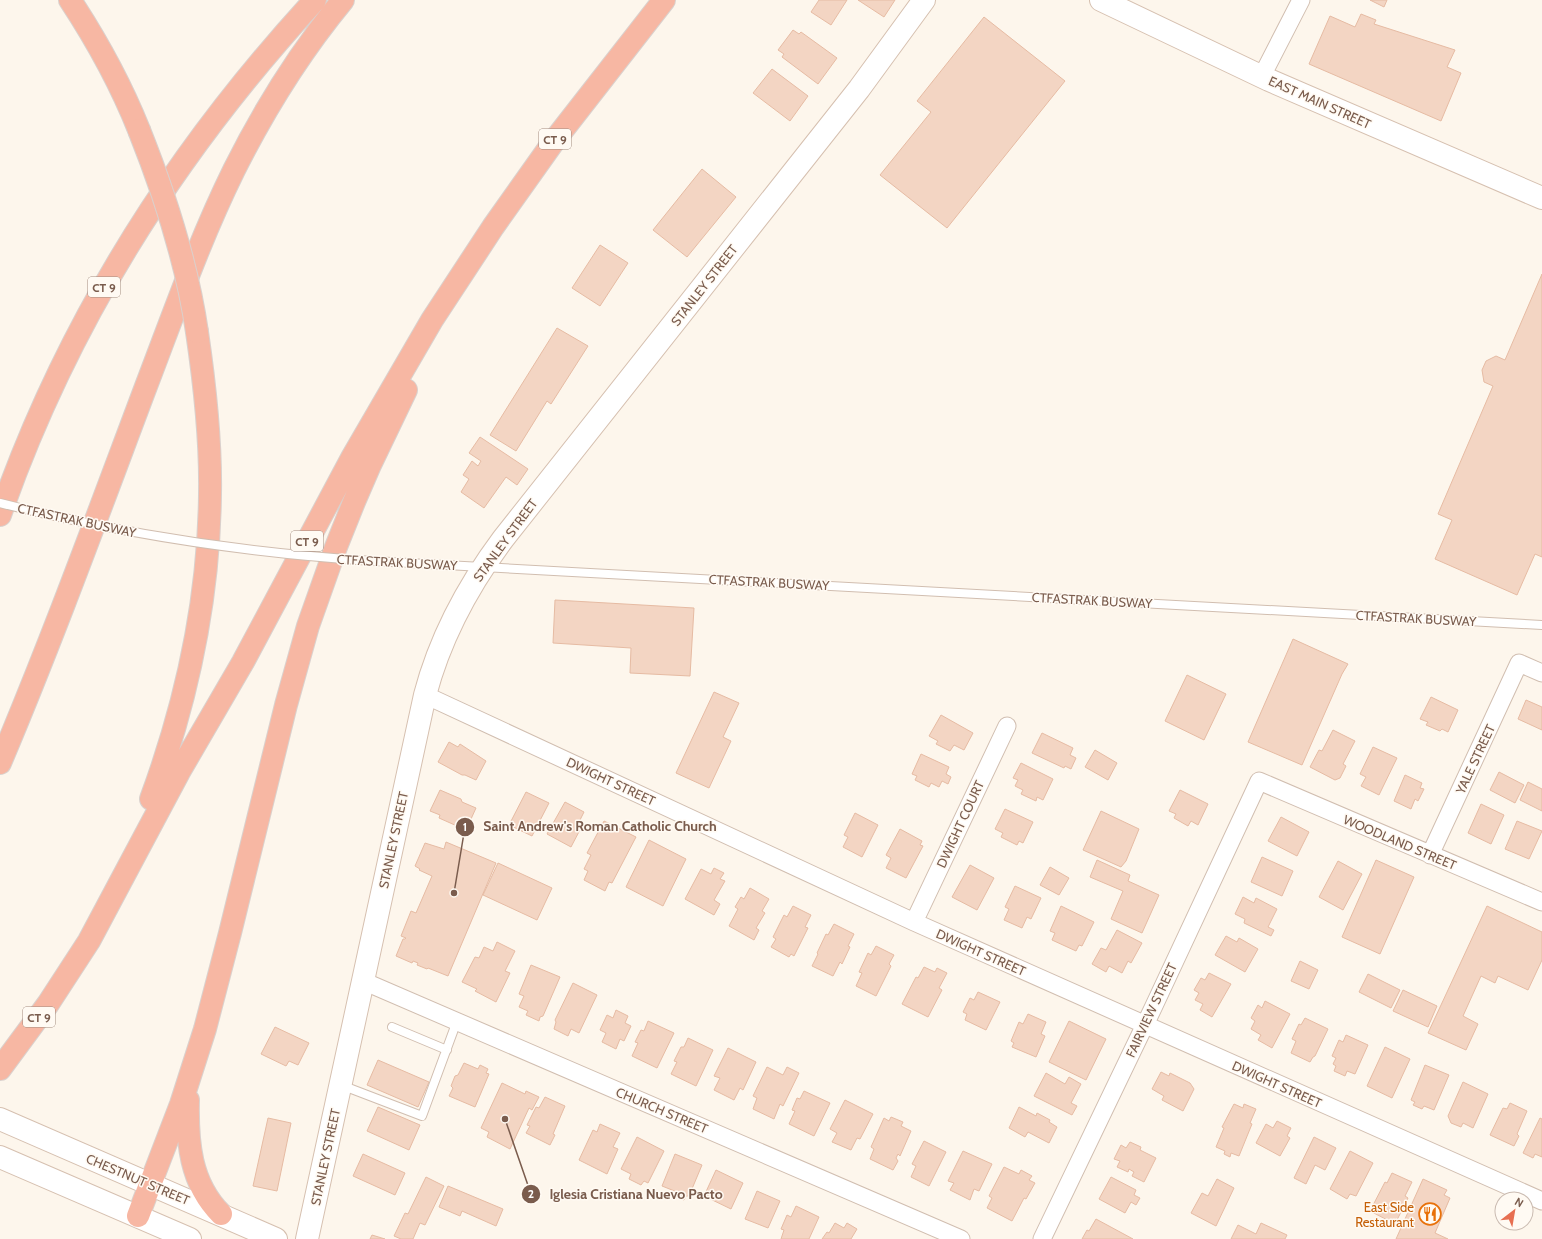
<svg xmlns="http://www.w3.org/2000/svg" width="1542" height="1239" font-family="Cabin,sans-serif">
	<rect width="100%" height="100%" fill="#fdf6ec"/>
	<path fill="#f3d5c3" stroke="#e6bba3" d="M819 0H847L831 25 811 12Z
		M858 0H895L884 17Z
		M1370 0H1387L1384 7Z
		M1361 14 1376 20 1374 24 1455 50 1447 67 1461 73 1441 121 1309 64 1330 16 1355 27Z
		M984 17 1065 81 947 228 880 175 931 112 917 101Z
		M793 30 799 34 801 32 837 58 818 84 782 57 784 54 778 50Z
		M772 69 808 96 790 121 753 93Z
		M702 169 736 197 687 257 653 230Z
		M600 245 628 263 600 306 572 288Z
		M1542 274V557L1535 554 1517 595 1435 559 1452 520 1438 514 1493 386 1484 382 1482 370 1486 361 1496 356 1505 360Z
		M557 328 588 346 551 404 547 401 516 451 490 435Z
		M480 437 528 469 517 485 506 477 484 508 461 492 469 479 463 475 472 461 478 466 481 461 469 453Z
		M555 600 694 608 690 676 630 673 631 648 553 643Z
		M1293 639 1348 664 1342 674 1302 765 1248 742Z
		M1187 675 1226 694 1204 740 1165 721Z
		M714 692 739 703 723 737 731 741 709 788 676 773Z
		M1431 697 1458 710 1448 732 1442 729 1440 731 1426 725 1428 722 1420 719Z
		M1526 700 1542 707V730L1518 719Z
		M941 715 973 733 964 750 954 745 950 751 936 744 938 741 929 736Z
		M1333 730 1355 741 1343 764 1346 766 1340 778 1335 780 1310 767 1319 750 1322 751Z
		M1042 733 1073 748 1070 755 1076 758 1071 769 1065 766 1064 768 1032 753Z
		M449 742 458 747 460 744 486 761 476 780 465 775H462L438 762Z
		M1373 747 1397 758 1379 795 1361 786 1366 777 1360 774Z
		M1095 750 1117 763 1108 780 1085 767Z
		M921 754 949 767 946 774 951 777 948 784 942 781 939 787 931 783 929 787 915 780 917 776 912 774Z
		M1021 763 1053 779 1043 800 1037 797 1036 801 1021 794 1023 790 1015 786 1018 780 1013 778Z
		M1499 772 1524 785 1515 803 1490 790Z
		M1405 775 1422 783 1420 788 1424 789 1418 801 1415 799 1411 809 1394 801Z
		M1528 782 1542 789V811L1520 800Z
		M440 790 461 799 462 802 476 808 466 830 439 818 440 815 430 811Z
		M1180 790 1208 804 1198 825 1191 821 1188 826 1174 818 1176 814 1169 811Z
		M526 792 549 803 532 836 509 825Z
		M565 802 584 812 578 824 582 826 571 847 547 834Z
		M1481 804 1504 815 1491 844 1468 833Z
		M1005 809 1033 822 1023 843 1019 841 1017 845 1001 837 1003 833 995 829Z
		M1101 811 1139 829 1126 861 1121 867 1083 850Z
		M855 813 878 825 862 857 843 847 848 837 844 835Z
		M1281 817 1309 832 1297 856 1268 841Z
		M604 821 636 837 612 883 609 882 605 891 584 880 588 871 584 869 591 855 587 853Z
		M1517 821 1542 831 1529 859 1505 849Z
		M900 829 922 841 920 845 923 846 906 878 886 868 891 858 886 855Z
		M649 840 686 859 663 906 626 887Z
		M446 842 496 863 448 976 428 968 427 969 417 965 418 963 413 961 412 963 396 956 403 939H405L406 938 401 936 411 911 416 913 432 876 419 870 420 869 415 866 425 843 444 849Z
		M1262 857 1293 871 1282 896 1251 882Z
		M1097 860 1130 875 1128 881 1159 895 1142 933 1111 919 1123 891 1090 877Z
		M1376 860 1414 877 1380 954 1342 937Z
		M1338 861 1362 874 1343 910 1319 897Z
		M498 863 552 888 537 920 483 895Z
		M970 865 994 878 977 910 952 897Z
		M1050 867 1069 878 1059 895 1040 885Z
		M714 868 724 873 720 879 725 881 714 900 720 904 714 915 685 899 701 869 711 874Z
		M1015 886 1041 898 1031 919 1027 917 1022 928 1004 920 1009 909 1005 907Z
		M750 888 769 899 762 911 765 913 756 928 759 930 754 940 729 926 738 909 735 907 741 897 744 899Z
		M1243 897 1254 903 1256 898 1277 909 1268 927 1274 930 1271 936 1244 923 1245 919 1235 914Z
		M793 906 811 915 805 927 808 928 794 956 791 954 789 957 771 947 776 939 773 937 784 915 787 917Z
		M1061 906 1094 922 1082 946 1079 945 1076 951 1052 940 1055 933 1050 931Z
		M1487 906 1542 932V960L1528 990 1498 976 1495 983 1481 976 1463 1016 1478 1024 1466 1050 1428 1033Z
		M834 924 854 934 848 946 850 947 842 964 840 962 833 976 812 966 818 954 817 953 826 934 828 935Z
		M1117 930 1142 943 1131 963 1128 961 1122 973 1109 966 1106 972 1092 964 1101 948 1106 950Z
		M1226 936 1237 942 1239 938 1258 949 1245 972 1215 955Z
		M497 942 515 951 505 971 510 973 496 1002 475 991 477 989 462 982 475 957 479 958 484 947 493 951Z
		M876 946 894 955 889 964 891 966 876 996 856 986 862 973 859 972 868 953 871 955Z
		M1300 961 1318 970 1309 989 1291 981Z
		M531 965 560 977 543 1016 540 1017 539 1021 526 1015 528 1011 519 1007 524 996 519 994Z
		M924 967 935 972 937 968 947 973 939 988 942 990 928 1017 902 1004 916 977 918 978Z
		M1209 973 1231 984 1212 1017 1200 1010 1203 1004 1195 1000 1199 993 1194 990 1201 978 1205 980Z
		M1368 974 1400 990 1391 1008 1359 992Z
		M573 983 597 995 579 1033 571 1029 568 1036 554 1029 556 1022 555 1020Z
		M1403 990 1437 1006 1428 1027 1393 1011Z
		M978 992 1000 1002 986 1030 965 1020 967 1014 963 1012 970 998 974 1000Z
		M1265 1001 1290 1014 1272 1048 1258 1040 1261 1035 1251 1029 1255 1021 1251 1018 1258 1005 1262 1008Z
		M616 1010 628 1016 625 1023 631 1026 624 1041 620 1039 616 1049 602 1042 606 1033 600 1030 607 1015 613 1018Z
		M1028 1014 1046 1022 1041 1034 1045 1036 1036 1057 1012 1047 1014 1043 1011 1041 1019 1022 1023 1024Z
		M1305 1018 1328 1029 1315 1056 1313 1057 1310 1062 1291 1053 1296 1041 1292 1039 1299 1024 1301 1025Z
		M648 1021 674 1033 657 1068 632 1056 638 1043 635 1042 641 1030 644 1031Z
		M1069 1021 1106 1039 1086 1080 1049 1062Z
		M275 1027 309 1043 298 1065 289 1061 286 1066 261 1054Z
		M1346 1035 1368 1045 1355 1074 1347 1071 1345 1076 1334 1071 1336 1066 1333 1064 1336 1058 1332 1056 1339 1040 1343 1042Z
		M688 1038 713 1050 696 1086 671 1074 677 1062 674 1061 681 1047H684Z
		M1385 1047 1410 1059 1392 1098 1367 1086Z
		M728 1048 756 1062 743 1090 740 1088 734 1100 714 1090 720 1078 714 1076Z
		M378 1060 429 1082 418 1107 367 1085Z
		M464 1063 478 1069 480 1065 488 1069 486 1073 489 1074 475 1107 449 1096 453 1088 451 1086 455 1076 458 1075Z
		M1425 1065 1449 1075 1434 1110 1424 1106 1422 1109 1413 1105 1415 1102 1411 1100Z
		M767 1067 783 1075 787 1067 799 1073 783 1106 780 1104 774 1119 753 1109 757 1098 753 1096Z
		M1161 1072 1169 1076 1170 1073 1190 1083 1194 1089 1183 1111 1162 1100 1164 1096 1152 1089Z
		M1046 1073 1065 1084 1069 1077 1081 1084 1071 1103 1077 1106 1072 1115 1034 1096Z
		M1463 1082 1488 1094 1473 1128 1463 1123 1461 1127 1451 1123 1448 1116Z
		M502 1083 525 1094 526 1091 539 1097 532 1110 529 1108 510 1149 487 1137 489 1132 481 1128Z
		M804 1091 830 1103 814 1136 789 1124 795 1111 792 1110 797 1098 800 1099Z
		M545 1097 565 1106 553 1134 555 1135 550 1145 526 1133 530 1126 527 1125 536 1107 539 1108Z
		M845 1100 873 1114 860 1139 857 1138 851 1150 832 1142 837 1133 830 1129Z
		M1510 1103 1527 1111 1517 1134 1519 1136 1514 1146 1490 1135 1503 1108 1507 1109Z
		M1234 1104 1243 1108 1244 1104 1256 1109 1250 1123 1252 1124 1239 1156 1231 1153 1230 1157 1224 1154 1225 1151 1216 1147 1224 1128 1222 1127Z
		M378 1107 420 1125 409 1150 367 1131Z
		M1019 1107 1036 1116 1037 1113 1050 1120 1049 1122 1057 1127 1049 1143 1028 1132 1025 1137 1009 1128Z
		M891 1117 903 1122 901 1126 911 1131 900 1156 898 1154 896 1158 898 1161 893 1170 870 1159 874 1149 871 1147 884 1118 889 1121Z
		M268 1118 291 1123 277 1191 253 1186Z
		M1540 1118 1542 1119V1157L1535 1154 1533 1158 1523 1153Z
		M1277 1121 1291 1128 1287 1136 1290 1138 1280 1156 1256 1143 1266 1124 1273 1128Z
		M600 1124 620 1133 613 1147 618 1149 607 1174 579 1160 593 1130 597 1132Z
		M637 1137 664 1151 648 1183 644 1181 641 1185 629 1179 631 1174 621 1169Z
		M1314 1137 1336 1148 1325 1170 1315 1165 1306 1184 1294 1178Z
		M924 1141 946 1152 929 1186 911 1177 916 1166 912 1164Z
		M1130 1142 1141 1147 1140 1150 1156 1158 1144 1182 1132 1176 1134 1172 1129 1169 1128 1172 1117 1167 1120 1161 1114 1159 1121 1145 1126 1148Z
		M963 1151 992 1164 979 1191 974 1189 970 1200 950 1190 954 1183 948 1181Z
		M1350 1151 1373 1163 1356 1196 1350 1194 1347 1199 1330 1189Z
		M363 1154 405 1173 395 1195 353 1176Z
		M675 1154 702 1165 689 1196H686L684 1200 676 1196 677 1192 662 1186Z
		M1004 1167 1019 1174 1021 1170 1032 1176 1029 1180 1035 1183 1026 1199 1024 1198 1012 1221 987 1208 992 1198 989 1196Z
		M716 1170 743 1183 731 1209 704 1196Z
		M1392 1173 1412 1182 1405 1196 1408 1198 1395 1224 1370 1211 1385 1182 1387 1183Z
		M426 1177 444 1186 425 1225 420 1223 413 1239H401L394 1236 405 1213 408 1214Z
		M1111 1177 1136 1190 1134 1195 1140 1198 1136 1205 1131 1202 1125 1213 1099 1199Z
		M1217 1179 1234 1188 1216 1226 1191 1213 1202 1193 1208 1196Z
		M1423 1179 1447 1190 1444 1195 1450 1198 1435 1233 1448 1239H1396Z
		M448 1186 503 1209 496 1226 462 1211 460 1216 439 1207Z
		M757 1191 780 1201 768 1228 745 1219Z
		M796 1206 819 1217 809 1239H781L784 1230 781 1229 787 1215 791 1217Z
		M1096 1219 1133 1239H1082L1087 1230 1089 1231Z
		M835 1223 844 1228 847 1223 857 1229 851 1239H822L827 1232 829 1233Z
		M1261 1223 1287 1235 1285 1239H1231L1238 1225 1256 1234Z
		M372 1235 385 1239H370Z"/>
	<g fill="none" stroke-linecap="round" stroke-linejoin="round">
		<g stroke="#d1beb0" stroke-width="10">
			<path id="lane" d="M373 561 1542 625
				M392 1027 447 1050
				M341 1085 422 1116 457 1021"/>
		</g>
		<g stroke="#d1beb0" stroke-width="19">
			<path id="street" d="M1262 76 1301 0
				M425 695 914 922 1542 1201
				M1430 855 1519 663 1542 673
				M914 922 1007 726
				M363 981 961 1239
				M1042 1239 1153 1008 1259 781 1542 902"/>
		</g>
		<g stroke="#d6c0b0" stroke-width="24">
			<path id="secondary" d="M1101 0 1269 80 1542 198
				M0 1119 276 1239
				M0 1157 190 1239
				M307 1239 425 695C440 638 468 586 503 539L859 89 924 0"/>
		</g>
		<g stroke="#dad1cd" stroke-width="24">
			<path id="highway" d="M70 0C97 41 121 85 139 130
				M0 515C68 320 176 151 315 0
				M0 763C52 640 98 514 145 389 173 316 199 241 234 170 264 110 300 52 343 0
				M151 799C187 701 209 599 210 494 211 440 205 386 197 332
				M0 1069 48 1004 89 941 179 772 243 662 353 456 432 320 493 227 554 141 664 0
				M188 1100C187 1142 190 1183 221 1214
				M138 1216 181 1104 205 1029 230 933 286 705 308 626 336 547 354 502 370 465 406 390"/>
		</g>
		<use href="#lane" stroke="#fff" stroke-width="8"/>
		<use href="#street" stroke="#fff" stroke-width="17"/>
		<use href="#secondary" stroke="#fff" stroke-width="22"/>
		<use href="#highway" stroke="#f7b7a3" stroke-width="22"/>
		<g stroke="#d1beb0" stroke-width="10" stroke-linecap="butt">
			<path id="lane-bridge" d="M0 503C122 534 247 553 373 561"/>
		</g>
		<g stroke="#dad1cd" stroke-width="24" stroke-linecap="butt">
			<path id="highway-bridge" d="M139 130C165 195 187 263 197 332"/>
		</g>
		<use href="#lane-bridge" stroke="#fff" stroke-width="8"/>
		<use href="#highway-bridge" stroke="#f7b7a3" stroke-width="22"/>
	</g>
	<defs>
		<g id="restaurant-ring" transform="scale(1.15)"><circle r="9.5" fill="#fffaf3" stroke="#e8710a" stroke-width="1.5"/><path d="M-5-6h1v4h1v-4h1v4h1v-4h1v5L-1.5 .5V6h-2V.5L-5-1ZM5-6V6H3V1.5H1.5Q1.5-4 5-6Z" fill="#e8710a"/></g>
	</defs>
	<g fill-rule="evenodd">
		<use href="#restaurant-ring" x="1430" y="1214"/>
	</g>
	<g text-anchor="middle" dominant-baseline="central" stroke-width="3" stroke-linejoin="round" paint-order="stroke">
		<g fill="#fffaf3" stroke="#a28b7f" stroke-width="1">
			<rect x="539" y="129" width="32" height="20" rx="3"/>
			<rect x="88" y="277" width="32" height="20" rx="3"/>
			<rect x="291" y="531" width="32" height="20" rx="3"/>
			<rect x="23" y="1007" width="32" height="20" rx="3"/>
		</g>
		<g font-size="12" font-weight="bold" fill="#7a5c4d">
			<text x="555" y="139">CT 9</text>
			<text x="104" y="287">CT 9</text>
			<text x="307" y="541">CT 9</text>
			<text x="39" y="1017">CT 9</text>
		</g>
		<g font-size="13" fill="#7a5c4d" stroke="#fffaf3">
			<text transform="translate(1320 102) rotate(24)">EAST MAIN STREET</text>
			<text transform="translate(704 285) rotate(-52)">STANLEY STREET</text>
			<text transform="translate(77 520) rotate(12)">CTFASTRAK BUSWAY</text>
			<text transform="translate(505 540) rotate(-54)">STANLEY STREET</text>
			<text transform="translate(397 562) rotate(3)">CTFASTRAK BUSWAY</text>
			<text transform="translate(769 582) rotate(3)">CTFASTRAK BUSWAY</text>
			<text transform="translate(1092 600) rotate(3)">CTFASTRAK BUSWAY</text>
			<text transform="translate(1416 618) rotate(3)">CTFASTRAK BUSWAY</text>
			<text transform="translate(1475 759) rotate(-65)">YALE STREET</text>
			<text transform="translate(611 781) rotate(25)">DWIGHT STREET</text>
			<text transform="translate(960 824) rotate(-65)">DWIGHT COURT</text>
			<text transform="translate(393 840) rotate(-78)">STANLEY STREET</text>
			<text transform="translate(1400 842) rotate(23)">WOODLAND STREET</text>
			<text transform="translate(981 952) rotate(24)">DWIGHT STREET</text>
			<text transform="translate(1151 1010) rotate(-65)">FAIRVIEW STREET</text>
			<text transform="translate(1277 1084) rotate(24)">DWIGHT STREET</text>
			<text transform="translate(662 1110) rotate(23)">CHURCH STREET</text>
			<text transform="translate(325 1157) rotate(-78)">STANLEY STREET</text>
			<text transform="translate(138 1179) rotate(23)">CHESTNUT STREET</text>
		</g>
		<g font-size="13" fill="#c56008" stroke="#fffaf3" text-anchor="end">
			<text x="1414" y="1207">East Side<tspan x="1414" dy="15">Restaurant</tspan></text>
		</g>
	</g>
	<path fill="none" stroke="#7a5c4d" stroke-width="1.5" d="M454 893L465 827M505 1119L531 1194"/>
	<g fill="#7a5c4d" stroke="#fffaf3" stroke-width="1.5">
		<circle cx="454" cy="893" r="4"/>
		<circle cx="505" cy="1119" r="4"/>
		<circle cx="465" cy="827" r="10"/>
		<circle cx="531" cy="1194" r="10"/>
	</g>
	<g font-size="12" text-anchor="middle" font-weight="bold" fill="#fff">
		<text x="465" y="831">1</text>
		<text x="531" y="1198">2</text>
	</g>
	<g font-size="14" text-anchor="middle" font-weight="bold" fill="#7a5c4d" stroke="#fffaf3" stroke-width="3" stroke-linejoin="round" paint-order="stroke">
		<text x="600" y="831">Saint Andrew's Roman Catholic Church</text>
		<text x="636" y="1199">Iglesia Cristiana Nuevo Pacto</text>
	</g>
	<g transform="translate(1514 1211) rotate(31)"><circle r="19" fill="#fffaf3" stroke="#cabbb1"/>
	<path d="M0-3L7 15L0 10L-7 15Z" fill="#e76f51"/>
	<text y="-6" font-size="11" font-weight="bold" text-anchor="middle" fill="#7a5c4d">N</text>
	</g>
</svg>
